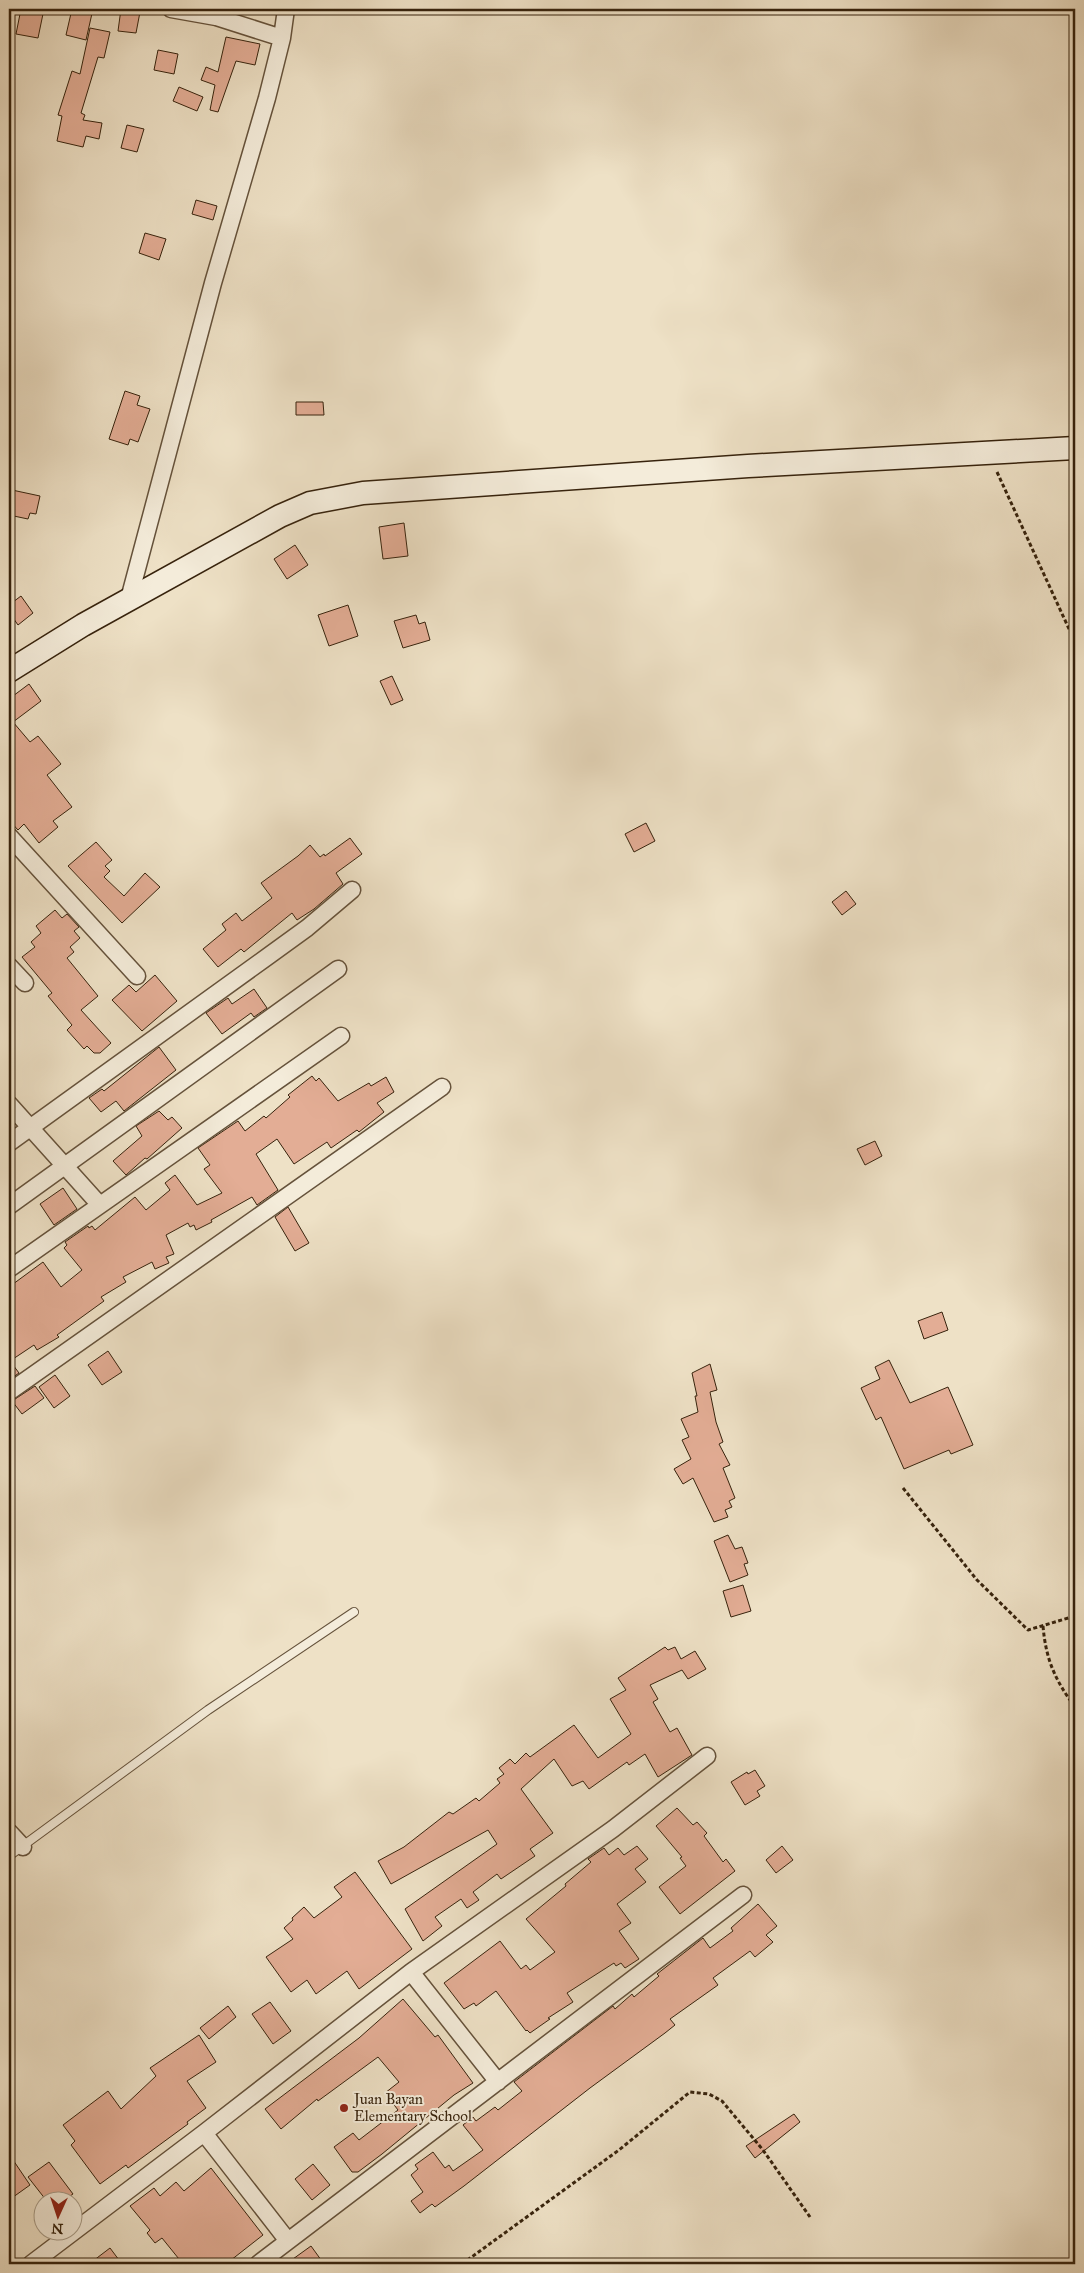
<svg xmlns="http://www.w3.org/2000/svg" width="1084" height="2273" font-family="'IM FELL Great Primer',serif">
	<rect width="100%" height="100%" fill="#eee1c6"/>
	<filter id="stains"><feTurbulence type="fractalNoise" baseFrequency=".004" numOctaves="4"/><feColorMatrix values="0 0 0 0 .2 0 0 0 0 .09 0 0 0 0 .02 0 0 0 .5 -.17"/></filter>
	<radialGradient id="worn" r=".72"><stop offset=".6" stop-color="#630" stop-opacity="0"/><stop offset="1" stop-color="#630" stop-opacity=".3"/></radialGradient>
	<path fill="#e3ad95" stroke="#37230d" d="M21 9H44L38 38 16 34Z
		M72 9H93L86 40 66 35Z
		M121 9 140 12 136 33 118 31Z
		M90 28 110 32 104 58 98 57 81 113 85 115 83 120 102 123 99 139 86 136 83 147 57 141 62 116 58 115 72 71 80 74Z
		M226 37 260 44 255 65 236 61 218 112 210 110 215 85 201 80 206 67 218 72Z
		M158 50 178 54 174 74 154 70Z
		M179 87 203 97 197 111 173 101Z
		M127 125 144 129 137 152 121 148Z
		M196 200 217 206 213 220 192 214Z
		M145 233 166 239 159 260 139 253Z
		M125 391 140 396 137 405 150 409 138 442 130 439 128 445 109 439Z
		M296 402H323L324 415H296Z
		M12 490 40 496 36 514 30 513 28 519 9 515Z
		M404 523 408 556 383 559 379 527Z
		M295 545 308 565 287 579 274 559Z
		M21 596 33 613 18 625 9 612V605Z
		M348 605 358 636 329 646 318 615Z
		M416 615 419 624 425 622 430 640 403 648 394 621Z
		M392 676 403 700 391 705 380 681Z
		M29 684 41 701 13 722 30 742 38 736 61 764 47 775 72 807 53 821 58 827 39 843 24 824 18 830 9 820V699Z
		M646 823 655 841 634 852 625 834Z
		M350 838 362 854 336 873 343 884 314 909 297 920 292 913 244 952 241 949 218 967 203 949 226 930 222 924 236 913 242 921 272 898 261 883 298 856 310 845 320 857 324 854 325 856Z
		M96 842 112 860 105 866 110 871 104 877 124 896 145 873 160 887 122 923 68 866Z
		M846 891 856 904 842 915 832 902Z
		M55 910 62 918 67 914 79 927 74 931 80 938 70 947 74 952 67 958 98 996 81 1010 111 1043 100 1053H94L87 1046 84 1049 67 1030 72 1025 48 996 52 993 22 957 35 947 31 942 41 933 36 926Z
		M155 975 177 1001 142 1031 112 1000 129 985 136 992Z
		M254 989 267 1008 254 1017 251 1013 222 1034 206 1013 228 998 232 1004Z
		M159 1047 176 1070 124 1111 116 1101 101 1112 89 1098 102 1089 104 1091Z
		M312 1076 316 1081 319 1078 338 1101 369 1083 371 1086 386 1077 394 1092 377 1103 384 1112 359 1132 357 1130 331 1148 327 1142 294 1164 277 1139 256 1154 278 1190 257 1205 252 1197 211 1220 212 1222 196 1230 194 1225 190 1227 188 1223 166 1235 174 1254 166 1257 169 1263 155 1269 152 1262 123 1277 126 1282 101 1297 104 1301 57 1335 59 1337 37 1350 34 1345 10 1361 19 1373 9 1380V1287L43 1262 61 1287 82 1270 64 1248 67 1245 65 1242 88 1226 89 1228 92 1226 95 1230 135 1197 146 1210 170 1190 165 1183 175 1175 197 1205 222 1193 204 1169 210 1165 198 1148 238 1121 245 1131 264 1116 266 1118 290 1097 288 1095Z
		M159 1111 168 1120 172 1117 182 1128 147 1159 145 1158 126 1175 113 1161 142 1136 136 1126Z
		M875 1141 882 1156 865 1165 857 1149Z
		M63 1188 77 1209 54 1225 40 1204Z
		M288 1207 309 1243 295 1251 275 1217Z
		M942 1312 948 1330 924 1339 918 1321Z
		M108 1351 122 1372 102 1385 88 1365Z
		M889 1360 910 1403 948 1387 973 1445 951 1454 949 1450 904 1469 881 1417 876 1420 861 1388 880 1379 875 1367Z
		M710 1364 717 1390 710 1392 716 1422 723 1442 719 1444 730 1465 723 1468 735 1498 729 1501 732 1507 725 1510 728 1517 714 1522 693 1478 683 1484 674 1469 691 1459 682 1440 689 1437 681 1419 698 1412 695 1396H697L692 1373Z
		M55 1375 70 1396 54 1408 39 1387Z
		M35 1386 44 1398 22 1414 12 1401Z
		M728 1535 735 1549 742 1547 748 1563 744 1564 748 1575 730 1582 714 1541Z
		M743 1585 751 1611 731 1617 723 1591Z
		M665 1647 668 1650 675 1647 681 1659 695 1651 706 1669 688 1679 682 1670 650 1685 658 1699 653 1702 670 1732 677 1728 692 1755 658 1777 645 1754 629 1765 627 1762 589 1789 583 1781 572 1786 554 1759 521 1789 553 1833 530 1849 535 1856 501 1879 497 1874 473 1892 479 1900 467 1908 461 1899 435 1917 442 1926 423 1941 405 1909 497 1844 488 1830 391 1884 378 1861 404 1847 449 1812 453 1814 476 1798 479 1801 500 1783 497 1779 504 1774 499 1768 510 1759 515 1764 526 1753 530 1757 574 1725 598 1758 631 1734 610 1699 626 1690 618 1678Z
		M755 1770 765 1786 757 1791 760 1796 745 1805 731 1782 747 1772 748 1774Z
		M677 1808 693 1825 697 1822 707 1833 704 1836 723 1862 726 1859 735 1871 680 1914 659 1887 686 1866 680 1858 682 1857 656 1826Z
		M637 1846 648 1859 635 1869 646 1882 617 1904 631 1923 619 1931 639 1959 625 1968 621 1963 616 1966 614 1963 567 1993 573 2002 548 2018 550 2019 530 2033 527 2030 526 2031 496 1991 476 2006 474 2003 464 2009 444 1983 500 1941 521 1969 526 1965 530 1970 555 1952 526 1919 566 1886 565 1884 591 1862 588 1859 604 1848 609 1855 618 1848 624 1855Z
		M782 1846 793 1860 776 1873 766 1860Z
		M355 1872 412 1949 359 1989 347 1971 316 1994 307 1980 291 1992 266 1957 293 1939 284 1928 293 1920 292 1918 304 1907 314 1918 342 1897 334 1887Z
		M758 1904 777 1926 766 1935 773 1942 755 1957 750 1951 713 1978 718 1985 670 2019 675 2025 665 2033 590 2088 464 2186 435 2207 432 2204 420 2213 411 2201 423 2192 411 2175 418 2169 415 2165 433 2152 445 2168 449 2165 453 2171 483 2150 463 2125 473 2117 476 2121 495 2107 498 2110 522 2091 514 2082 613 2006 615 2009 632 1994 634 1997 659 1976 657 1974 703 1938 710 1948 733 1931 731 1928Z
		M403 1999 435 2037 438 2035 473 2083 454 2095 382 2154 358 2172H352L334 2147 353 2133 359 2140 398 2110 385 2093 399 2082 378 2057 318 2101 317 2099 281 2129 265 2109 359 2038Z
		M270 2002 291 2031 273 2044 252 2014Z
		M228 2006 236 2017 209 2039 200 2028Z
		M199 2035 216 2062 187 2081 206 2108 187 2122 188 2124 128 2168 126 2165 100 2184 71 2145 75 2141 63 2125 108 2091 121 2109 156 2076 150 2068Z
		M794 2114 800 2122 755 2158 746 2146Z
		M9 2154 30 2185 9 2200Z
		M49 2162 73 2194 64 2200H46L28 2177Z
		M313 2164 330 2185 312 2200 295 2179Z
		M211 2168 263 2235 226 2264H183L162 2238 155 2243 147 2233 150 2230 130 2206 154 2188 160 2196 176 2182 184 2191Z
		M311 2246 324 2264H286Z
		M110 2248 122 2264H89Z"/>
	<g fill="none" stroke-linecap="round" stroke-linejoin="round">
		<g stroke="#65523b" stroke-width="10">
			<path id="lane" d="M9 1856 208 1710 354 1612"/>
		</g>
		<g stroke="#65523b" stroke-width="19">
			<path id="street" d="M171 9 216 17 282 38
				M129 599 213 283 267 98 282 38 286 9
				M9 836 137 976
				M9 966 25 983
				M9 1104 99 1204
				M9 1143 267 957 307 928 352 890
				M9 1206 338 969
				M9 1269 341 1036
				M9 1392 442 1087
				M9 1832 23 1847
				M411 1972 498 2082
				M204 2133 288 2241
				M31 2264 204 2133 411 1972 613 1829 707 1756
				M258 2264 743 1895"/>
		</g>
		<g stroke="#37230d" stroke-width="25">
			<path id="secondary" d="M9 671 83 625 280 516 310 503 363 493 748 466 1075 448"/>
		</g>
		<path stroke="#37230d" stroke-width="3" stroke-dasharray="4 2.5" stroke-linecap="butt" d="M997 472 1075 642
			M903 1488 977 1580 1028 1630 1075 1616
			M1043 1626C1046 1660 1055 1680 1075 1707
			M462 2264 619 2150 690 2092 709 2094 722 2101 763 2150 810 2217"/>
		<use href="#lane" stroke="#f4ecda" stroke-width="8"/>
		<use href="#street" stroke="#f4ecda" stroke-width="16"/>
		<use href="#secondary" stroke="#f4ecda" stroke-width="22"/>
	</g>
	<circle fill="#8f2418" stroke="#f4ecda" stroke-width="2" cx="344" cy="2108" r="5"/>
	<g text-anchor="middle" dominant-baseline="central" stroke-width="4" stroke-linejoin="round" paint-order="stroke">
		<g font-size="15" fill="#37230d" stroke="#f4ecda" text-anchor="start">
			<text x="354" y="2099">Juan Bayan<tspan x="354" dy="17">Elementary School</tspan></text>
		</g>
	</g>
	<rect width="1084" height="2273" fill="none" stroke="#eee1c6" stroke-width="30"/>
	<rect x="10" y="10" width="1064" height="2253" fill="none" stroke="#37230d" stroke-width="2.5"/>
	<rect x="15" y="15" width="1054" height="2243" fill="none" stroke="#37230d"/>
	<g transform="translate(58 2216) rotate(183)"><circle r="24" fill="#f4ecda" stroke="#a89c88"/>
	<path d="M0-4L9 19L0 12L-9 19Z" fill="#8f2418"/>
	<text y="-8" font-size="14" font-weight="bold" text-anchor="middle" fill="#37230d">N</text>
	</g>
	<rect width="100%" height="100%" filter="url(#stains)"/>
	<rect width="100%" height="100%" fill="url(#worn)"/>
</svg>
